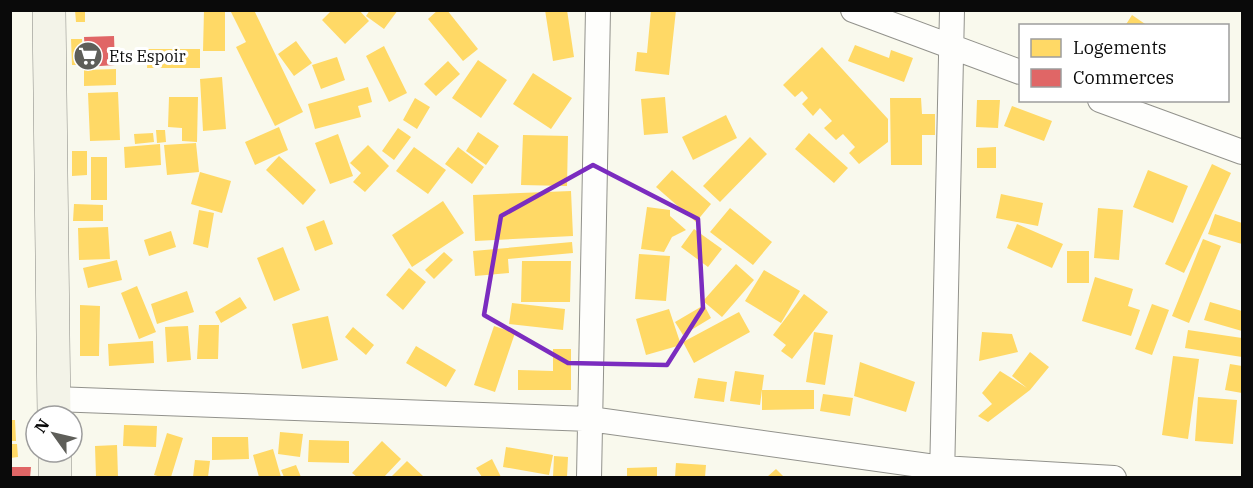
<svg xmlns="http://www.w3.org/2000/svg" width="1253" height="488" font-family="'IBM Plex Serif',serif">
	<rect width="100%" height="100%" fill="#f9f9ed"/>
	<path fill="#ffd966" d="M75 10H85V22H76Z
		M204 10H225V51H203Z
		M230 10H254L303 112 275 126 236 47 246 42Z
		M332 10H359L369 21 345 44 322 20Z
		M370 10H398L384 29 366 16Z
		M438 10H447L478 49 463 61 428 19Z
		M545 10H567L574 57 553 61Z
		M651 10H676L669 75 635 71 637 52 647 53Z
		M1132 15 1148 26H1125Z
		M71 39H82L83 65H72Z
		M296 41 312 63 294 76 278 54Z
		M855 45 889 58 891 50 913 58 904 82 848 61Z
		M384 46 407 93 389 102 366 56Z
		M822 47 888 119V142L859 164 849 153 855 147 843 134 836 140 824 128 832 121 820 108 813 116 802 104 808 98 802 91 795 97 783 85Z
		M148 49H200V68H147Z
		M337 57 345 80 321 89 312 65Z
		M478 60 507 80 481 118 452 98Z
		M448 61 460 74 436 96 424 84Z
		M116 69V85L84 86V70Z
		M533 73 572 98 551 129 513 104Z
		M222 77 226 129 203 131 200 79Z
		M368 87 372 102 358 106 361 117 315 129 308 104Z
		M118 92 120 140 90 141 88 93Z
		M169 97H198L197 142 182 141V128L168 127Z
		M665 97 668 133 644 135 641 99Z
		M415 98 430 107 417 129 403 120Z
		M890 98H921L922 114H935V135H922V165H891Z
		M977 100H1000L998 128 976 127Z
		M1012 106 1052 121 1044 141 1004 126Z
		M726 115 737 138 693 160 682 137Z
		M279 127 288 150 255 165 245 142Z
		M398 128 411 137 394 160 382 151Z
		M156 130H165L166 142 157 143Z
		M478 132 499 146 486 165 466 151Z
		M153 133 154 142 135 144 134 134Z
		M809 133 848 168 834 183 795 149Z
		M338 134 353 176 330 184 315 143Z
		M523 135 568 136 567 186 521 185Z
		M750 137 767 154 720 202 703 186Z
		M196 143 199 172 167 175 164 145Z
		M160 144 161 165 125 168 124 147Z
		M368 145 389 166 365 192 353 182 361 173 350 163Z
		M414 147 446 170 428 194 396 171Z
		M458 147 484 167 472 184 445 164Z
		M996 147V168H977V148Z
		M72 151H87V175L72 176Z
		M279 156 316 190 303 205 266 170Z
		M91 157H107V200H91Z
		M1212 164 1231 173 1184 273 1165 264Z
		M672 170 711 204 696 222 656 187Z
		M1148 170 1188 186 1173 223 1133 207Z
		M200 172 231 181 222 213 191 204Z
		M571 191 573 236 475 241 473 195Z
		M1001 194 1043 203 1038 226 996 218Z
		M443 201 464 233 412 267 392 235Z
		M74 204 103 205V221H73Z
		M647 207 670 210V216L686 230 672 237 664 252 641 249Z
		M730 208 772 242 753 265 710 232Z
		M1098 208 1123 210 1119 260 1094 258Z
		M199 210 214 213 208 248 193 244Z
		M1215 214 1242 223V244L1208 234Z
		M324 220 333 244 315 251 306 227Z
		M1017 224 1063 244 1052 268 1007 248Z
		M108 227 110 259 79 260 78 228Z
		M694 229 722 249 708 267 681 247Z
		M171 231 176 247 149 256 144 240Z
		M1203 239 1221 246 1189 323 1172 316Z
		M572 242 573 253 508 259 509 273 475 276 473 251Z
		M283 247 300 290 274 301 257 258Z
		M1067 251H1089V283H1067Z
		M444 252 453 260 434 279 425 270Z
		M639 254 670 256 666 301 635 299Z
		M117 260 122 280 88 288 83 268Z
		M522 261H571L570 302H521Z
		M736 264 754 280 722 317 703 301Z
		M409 268 426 282 403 310 386 295Z
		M764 270 800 291 781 323 745 301Z
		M1095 277 1133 289 1128 306 1140 310 1131 336 1082 321Z
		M137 286 156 332 139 339 121 293Z
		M187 291 194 312 157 324 151 304Z
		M804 294 828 312 792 359 781 351 786 345 773 335Z
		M240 297 247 308 221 323 215 312Z
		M1210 302 1242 311V331L1204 320Z
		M512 303 565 309 563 330 509 324Z
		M1152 304 1169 310 1152 355 1135 349Z
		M80 305 100 306 99 356H80Z
		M704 305 711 318 683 335 675 322Z
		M669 309 681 345 646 355 636 319Z
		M739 312 750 332 694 363 683 342Z
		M328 316 338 360 302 369 292 324Z
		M199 325H219L218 359H197Z
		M188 326 191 360 167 362 165 327Z
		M494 326 515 333 495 392 474 385Z
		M353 327 374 345 366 355 345 337Z
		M1188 330 1242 338V357L1185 348Z
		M814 332 833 335 825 385 806 382Z
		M982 332 1012 334 1018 352 979 361Z
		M153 341 154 363 109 366 108 344Z
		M416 346 456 370 446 387 406 363Z
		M553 349H571V390H518V370L553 371Z
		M1030 352 1049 367 1030 390 988 422 978 416 992 404 982 393 1000 371 1027 388 1012 376Z
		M1173 356 1199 359 1188 439 1162 435Z
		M860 362 915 382 906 412 854 396Z
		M1230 364 1242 366V393L1225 390Z
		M735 371 764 375 760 405 730 401Z
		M698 378 727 382 724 402 694 398Z
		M762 390H814V409L762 410Z
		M823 394 853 398 850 416 820 411Z
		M1198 397 1237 400 1233 444 1195 441Z
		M10 420H15L16 441H10Z
		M124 425 157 426 156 447 123 446Z
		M280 432 303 434 300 457 278 454Z
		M167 433 183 438 171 477H161L154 475Z
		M212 437H248L249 459 212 460Z
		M309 440 349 441V463L308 462Z
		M382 441 401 459 384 477H357L352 473Z
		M10 444H17L18 457 10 458Z
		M117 445 118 477H96L95 446Z
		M506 447 553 455 549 475 503 467Z
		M273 449 281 477H259L253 455Z
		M554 456 568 457 567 477H553Z
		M492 459 501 477H482L476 468Z
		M195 460 210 461 208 477H193Z
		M407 461 423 476 391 477Z
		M676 463 706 465 705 477H675Z
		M296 465 301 477H284L281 470Z
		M657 467V477H627V468Z
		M776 469 784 477H767Z"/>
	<path fill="#e06666" d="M114 36 115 65 86 67 84 37Z
		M10 467H31L30 478H10Z"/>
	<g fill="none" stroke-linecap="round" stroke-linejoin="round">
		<g stroke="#92928c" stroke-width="26">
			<path id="street" d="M853 10 1020 72
				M1100 100 1242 152
				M54 399 590 419 942 468 1114 478
				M589 478 598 10
				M942 478 952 10"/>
		</g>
		<g stroke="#888883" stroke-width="34">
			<path id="secondary" d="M49 10 54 416
				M55 452V478"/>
		</g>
		<use href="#street" stroke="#fefefc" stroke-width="24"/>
		<use href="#secondary" stroke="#f3f3e8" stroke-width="33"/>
	</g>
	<path fill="none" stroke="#7b2cbf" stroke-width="4.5" stroke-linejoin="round" d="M593 165 698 219 703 308 667 365 568 363 484 315 501 216Z"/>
	<defs>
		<g id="supermarket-disc" transform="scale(1.5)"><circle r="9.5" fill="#5e5e59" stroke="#fff"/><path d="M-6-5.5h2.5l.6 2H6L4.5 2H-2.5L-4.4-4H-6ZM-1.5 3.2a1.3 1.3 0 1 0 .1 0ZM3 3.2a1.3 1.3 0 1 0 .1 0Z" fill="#fff"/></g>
	</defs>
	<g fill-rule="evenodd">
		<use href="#supermarket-disc" x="88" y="56"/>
	</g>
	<g text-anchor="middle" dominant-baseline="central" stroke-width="6" stroke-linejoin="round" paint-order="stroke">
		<g font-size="16" fill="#0a0a0a" stroke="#fff" text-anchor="start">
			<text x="109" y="56">Ets Espoir</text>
		</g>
	</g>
	<rect width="1253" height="488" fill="none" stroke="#0a0a0a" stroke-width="24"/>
	<rect x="1019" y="24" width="210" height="78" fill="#ffffff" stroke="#9d9d9d" stroke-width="1.5"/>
	<rect x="1031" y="39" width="30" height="18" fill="#ffd966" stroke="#9d9d9d" stroke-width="1.5"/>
	<text x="1073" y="54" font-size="18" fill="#0a0a0a">Logements</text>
	<rect x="1031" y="69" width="30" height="18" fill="#e06666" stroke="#9d9d9d" stroke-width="1.5"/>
	<text x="1073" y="84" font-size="18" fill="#0a0a0a">Commerces</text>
	<g transform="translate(54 434) rotate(304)"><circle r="28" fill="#ffffff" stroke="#9d9d9d" stroke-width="1.5"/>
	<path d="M0-4.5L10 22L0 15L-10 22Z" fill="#5e5e59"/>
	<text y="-9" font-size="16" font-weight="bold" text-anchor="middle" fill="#0a0a0a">N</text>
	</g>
</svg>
